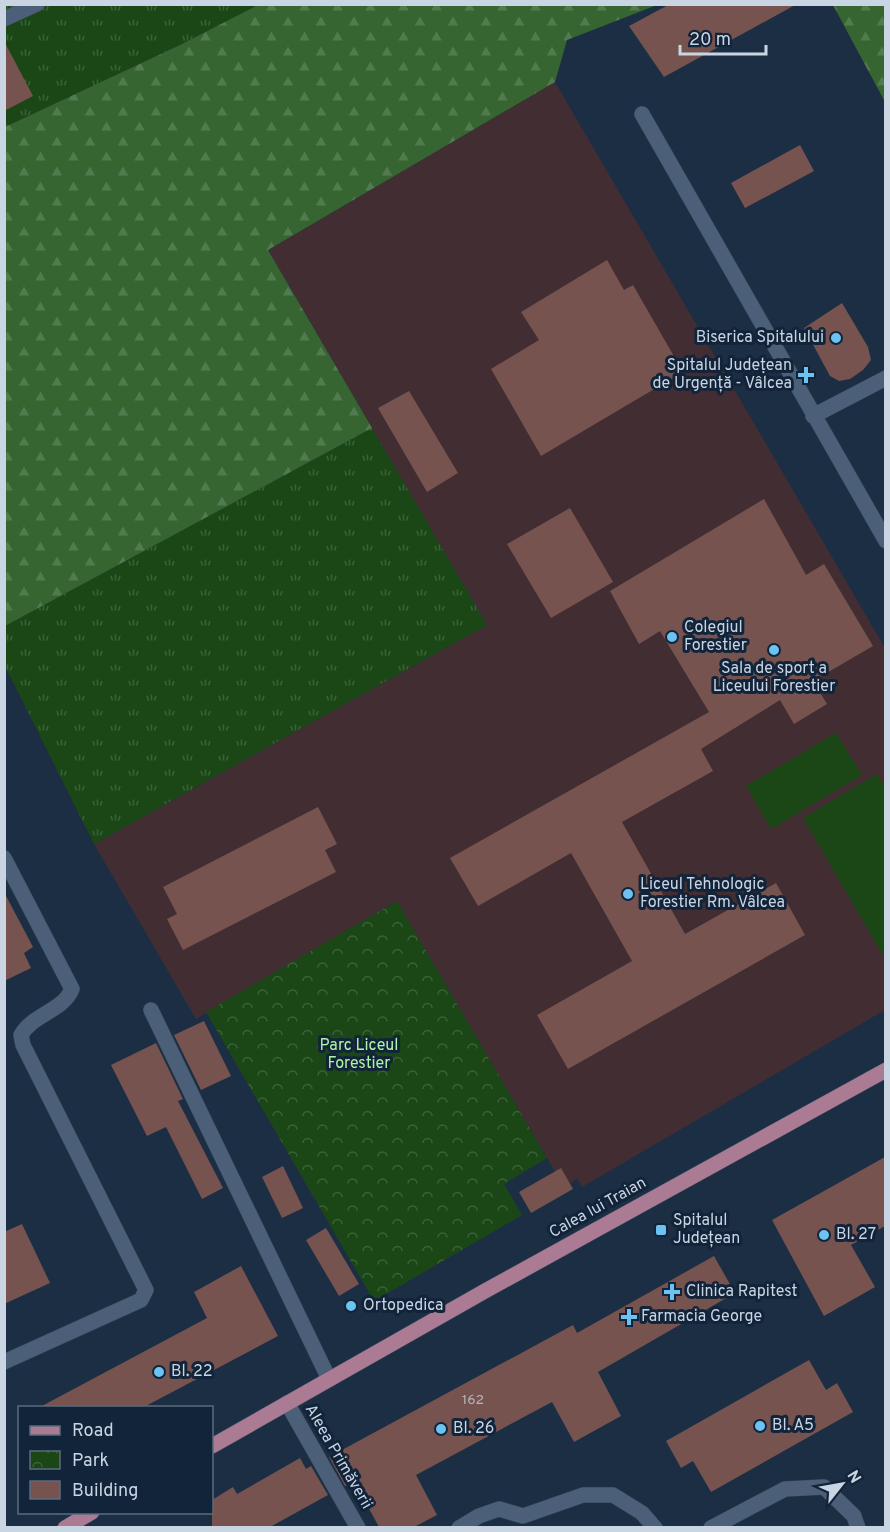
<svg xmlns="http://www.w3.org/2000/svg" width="890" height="1532" font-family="Overpass,sans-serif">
	<defs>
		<pattern id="grass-tufts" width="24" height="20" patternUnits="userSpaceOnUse" patternTransform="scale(1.5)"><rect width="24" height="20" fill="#1b4716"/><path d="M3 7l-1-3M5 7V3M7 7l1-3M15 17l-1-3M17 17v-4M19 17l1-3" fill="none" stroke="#3b6138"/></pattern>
		<pattern id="forest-firs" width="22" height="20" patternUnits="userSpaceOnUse" patternTransform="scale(1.5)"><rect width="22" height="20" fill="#366531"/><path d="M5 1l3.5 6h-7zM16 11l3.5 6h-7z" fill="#527a4f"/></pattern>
		<pattern id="park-crowns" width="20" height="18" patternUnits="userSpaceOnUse" patternTransform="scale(1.5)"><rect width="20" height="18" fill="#1b4716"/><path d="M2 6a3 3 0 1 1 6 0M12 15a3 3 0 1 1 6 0" fill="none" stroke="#3b6138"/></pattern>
	</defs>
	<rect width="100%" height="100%" fill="#1c2e44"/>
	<path fill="#422e32" d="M555 82 885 648V1010L582 1187 577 1179 564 1187 397 901 196 1019 94 844 487 625 268 250Z"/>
	<path fill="url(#grass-tufts)" d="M4 5H258L180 45 5 127Z
		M372 428 487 625 94 844 5 666V626Z"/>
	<path fill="url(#forest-firs)" d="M258 5H657L567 40 555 82 268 250 372 428 5 626V127L180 45Z
		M833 5H885V102Z"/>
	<path fill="url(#park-crowns)" d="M397 901 547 1158 504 1184 522 1215 374 1301 206 1012Z"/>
	<path fill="#1b4716" d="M836 733 862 775 771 829 746 786Z
		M877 774 886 788 885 959 803 818Z"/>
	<path fill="#76534f" d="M670 4H797L664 77 629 26Z
		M4 41 33 96 4 111Z
		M800 145 814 171 745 208 731 183Z
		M607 260 624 290 633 285 683 372 541 456 491 369 539 340 521 312Z
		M842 303 868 347 871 360 863 370 850 379 839 381 830 376 804 328Z
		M409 391 458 473 427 492 378 408Z
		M764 499 806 575 824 564 873 646 813 681 827 704 794 724 780 700 701 749 713 771 622 822 685 934 776 883 805 935 568 1069 537 1015 632 961 571 853 478 906 450 858 709 712 660 631 639 644 610 591Z
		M570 508 613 582 551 618 507 544Z
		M318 807 337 844 325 850 336 872 183 950 167 919 177 914 163 887Z
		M4 892 33 947 24 953 31 968 4 981Z
		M204 1021 231 1076 201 1090 174 1035Z
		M156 1043 183 1099 178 1101 223 1188 202 1199 166 1127 147 1136 111 1065Z
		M885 1157V1226L851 1245 875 1287 824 1316 772 1220Z
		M283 1166 303 1208 282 1218 262 1177Z
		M561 1168 573 1189 531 1213 519 1192Z
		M22 1224 50 1283 4 1304V1232Z
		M326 1228 359 1284 339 1296 306 1240Z
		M714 1256 735 1293 598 1372 621 1416 574 1442 552 1402 416 1475 437 1515 414 1527H379L354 1481 345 1486 329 1457 573 1325 577 1333Z
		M241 1266 278 1336 144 1407H40L207 1318 194 1292Z
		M809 1360 826 1390 837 1383 853 1412 711 1492 693 1461 681 1468 666 1441Z
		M300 1458 306 1469 311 1466 328 1495 270 1527H212V1500L233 1487 237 1494Z"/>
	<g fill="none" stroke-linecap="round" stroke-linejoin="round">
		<g stroke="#38485a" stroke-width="16">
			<path id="lane" d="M4 19 37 4
				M642 114 886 541
				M813 416 886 378"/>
		</g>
		<g stroke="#38485a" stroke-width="16">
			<path id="street" d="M4 858 72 989C63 1011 33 1014 21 1035L23 1045 146 1290 141 1300 4 1362
				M151 1010 329 1379
				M287 1403 358 1528
				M459 1528 479 1516 499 1509 523 1516 583 1495H613L642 1513 655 1528
				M711 1528 785 1489 824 1487 854 1516 858 1528"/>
		</g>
		<g stroke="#38485a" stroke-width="16">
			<path id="primary" d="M212 1446 485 1291 886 1070
				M65 1528 92 1512"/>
		</g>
		<use href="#lane" stroke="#4b5f78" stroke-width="15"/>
		<use href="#street" stroke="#4b5f78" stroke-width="15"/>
		<use href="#primary" stroke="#ab7b94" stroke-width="15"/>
	</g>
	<g fill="#6cc3f2" stroke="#12243a" stroke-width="2">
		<circle cx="836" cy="338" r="6"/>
		<path d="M803 366h6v6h6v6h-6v6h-6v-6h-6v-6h6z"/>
		<circle cx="672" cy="637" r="6"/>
		<circle cx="774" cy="650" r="6"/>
		<circle cx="628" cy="894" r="6"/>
		<rect x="655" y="1224" width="12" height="12" rx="3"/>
		<circle cx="824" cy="1235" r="6"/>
		<path d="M669 1283h6v6h6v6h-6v6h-6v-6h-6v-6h6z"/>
		<circle cx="351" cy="1306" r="6"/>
		<path d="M626 1308h6v6h6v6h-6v6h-6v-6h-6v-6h6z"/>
		<circle cx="159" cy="1372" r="6"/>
		<circle cx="760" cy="1426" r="6"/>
		<circle cx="441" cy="1429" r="6"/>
	</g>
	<g text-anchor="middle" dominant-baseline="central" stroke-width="6" stroke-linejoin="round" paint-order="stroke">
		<g font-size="14" fill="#b5b4be">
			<text x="473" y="1400">162</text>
		</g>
		<g font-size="16" fill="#cad5e3" stroke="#12243a" text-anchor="start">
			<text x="824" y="338" text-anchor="end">Biserica Spitalului</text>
			<text x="792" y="366" text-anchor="end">Spitalul Județean<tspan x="792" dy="18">de Urgență - Vâlcea</tspan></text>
			<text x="684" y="628">Colegiul<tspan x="684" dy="18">Forestier</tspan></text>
			<text x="774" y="669" text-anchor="middle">Sala de sport a<tspan x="774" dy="18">Liceului Forestier</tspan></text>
			<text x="640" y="885">Liceul Tehnologic<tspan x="640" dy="18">Forestier Rm. Vâlcea</tspan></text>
			<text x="673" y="1221">Spitalul<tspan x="673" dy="18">Județean</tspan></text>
			<text x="836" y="1235">Bl. 27</text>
			<text x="686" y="1292">Clinica Rapitest</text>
			<text x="363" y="1306">Ortopedica</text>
			<text x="641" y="1317">Farmacia George</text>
			<text x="171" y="1372">Bl. 22</text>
			<text x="772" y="1426">Bl. A5</text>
			<text x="453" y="1429">Bl. 26</text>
		</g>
		<g font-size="16" fill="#aef4a5" stroke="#12243a">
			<text x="359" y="1046">Parc Liceul<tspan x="359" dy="18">Forestier</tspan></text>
		</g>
		<g font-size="16" fill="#cad5e3" stroke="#12243a">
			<text transform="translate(598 1208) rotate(-29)">Calea lui Traian</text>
			<text transform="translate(338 1457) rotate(60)">Aleea Primăverii</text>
		</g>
	</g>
	<rect width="890" height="1532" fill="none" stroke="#cad5e3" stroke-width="12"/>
	<rect x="18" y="1406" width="195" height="108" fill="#12243a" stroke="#5c6b7e" stroke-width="1.5"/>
	<rect x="30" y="1426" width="30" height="9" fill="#ab7b94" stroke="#5c6b7e" stroke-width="1.5"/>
	<text x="72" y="1436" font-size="18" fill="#cad5e3">Road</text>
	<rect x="30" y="1451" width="30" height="18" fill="url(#park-crowns)" stroke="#5c6b7e" stroke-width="1.5"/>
	<text x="72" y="1466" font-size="18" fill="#cad5e3">Park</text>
	<rect x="30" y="1481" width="30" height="18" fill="#76534f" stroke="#5c6b7e" stroke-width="1.5"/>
	<text x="72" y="1496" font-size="18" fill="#cad5e3">Building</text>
	<g transform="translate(842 1484) rotate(59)" stroke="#12243a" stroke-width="4.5" paint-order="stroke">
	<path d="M0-4.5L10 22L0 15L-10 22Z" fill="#cad5e3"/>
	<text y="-9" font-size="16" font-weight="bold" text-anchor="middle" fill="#cad5e3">N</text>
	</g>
	<path d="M680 45v9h86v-9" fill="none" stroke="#cad5e3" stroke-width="3"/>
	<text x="689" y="45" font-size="18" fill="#cad5e3" stroke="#12243a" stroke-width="4.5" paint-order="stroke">20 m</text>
</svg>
